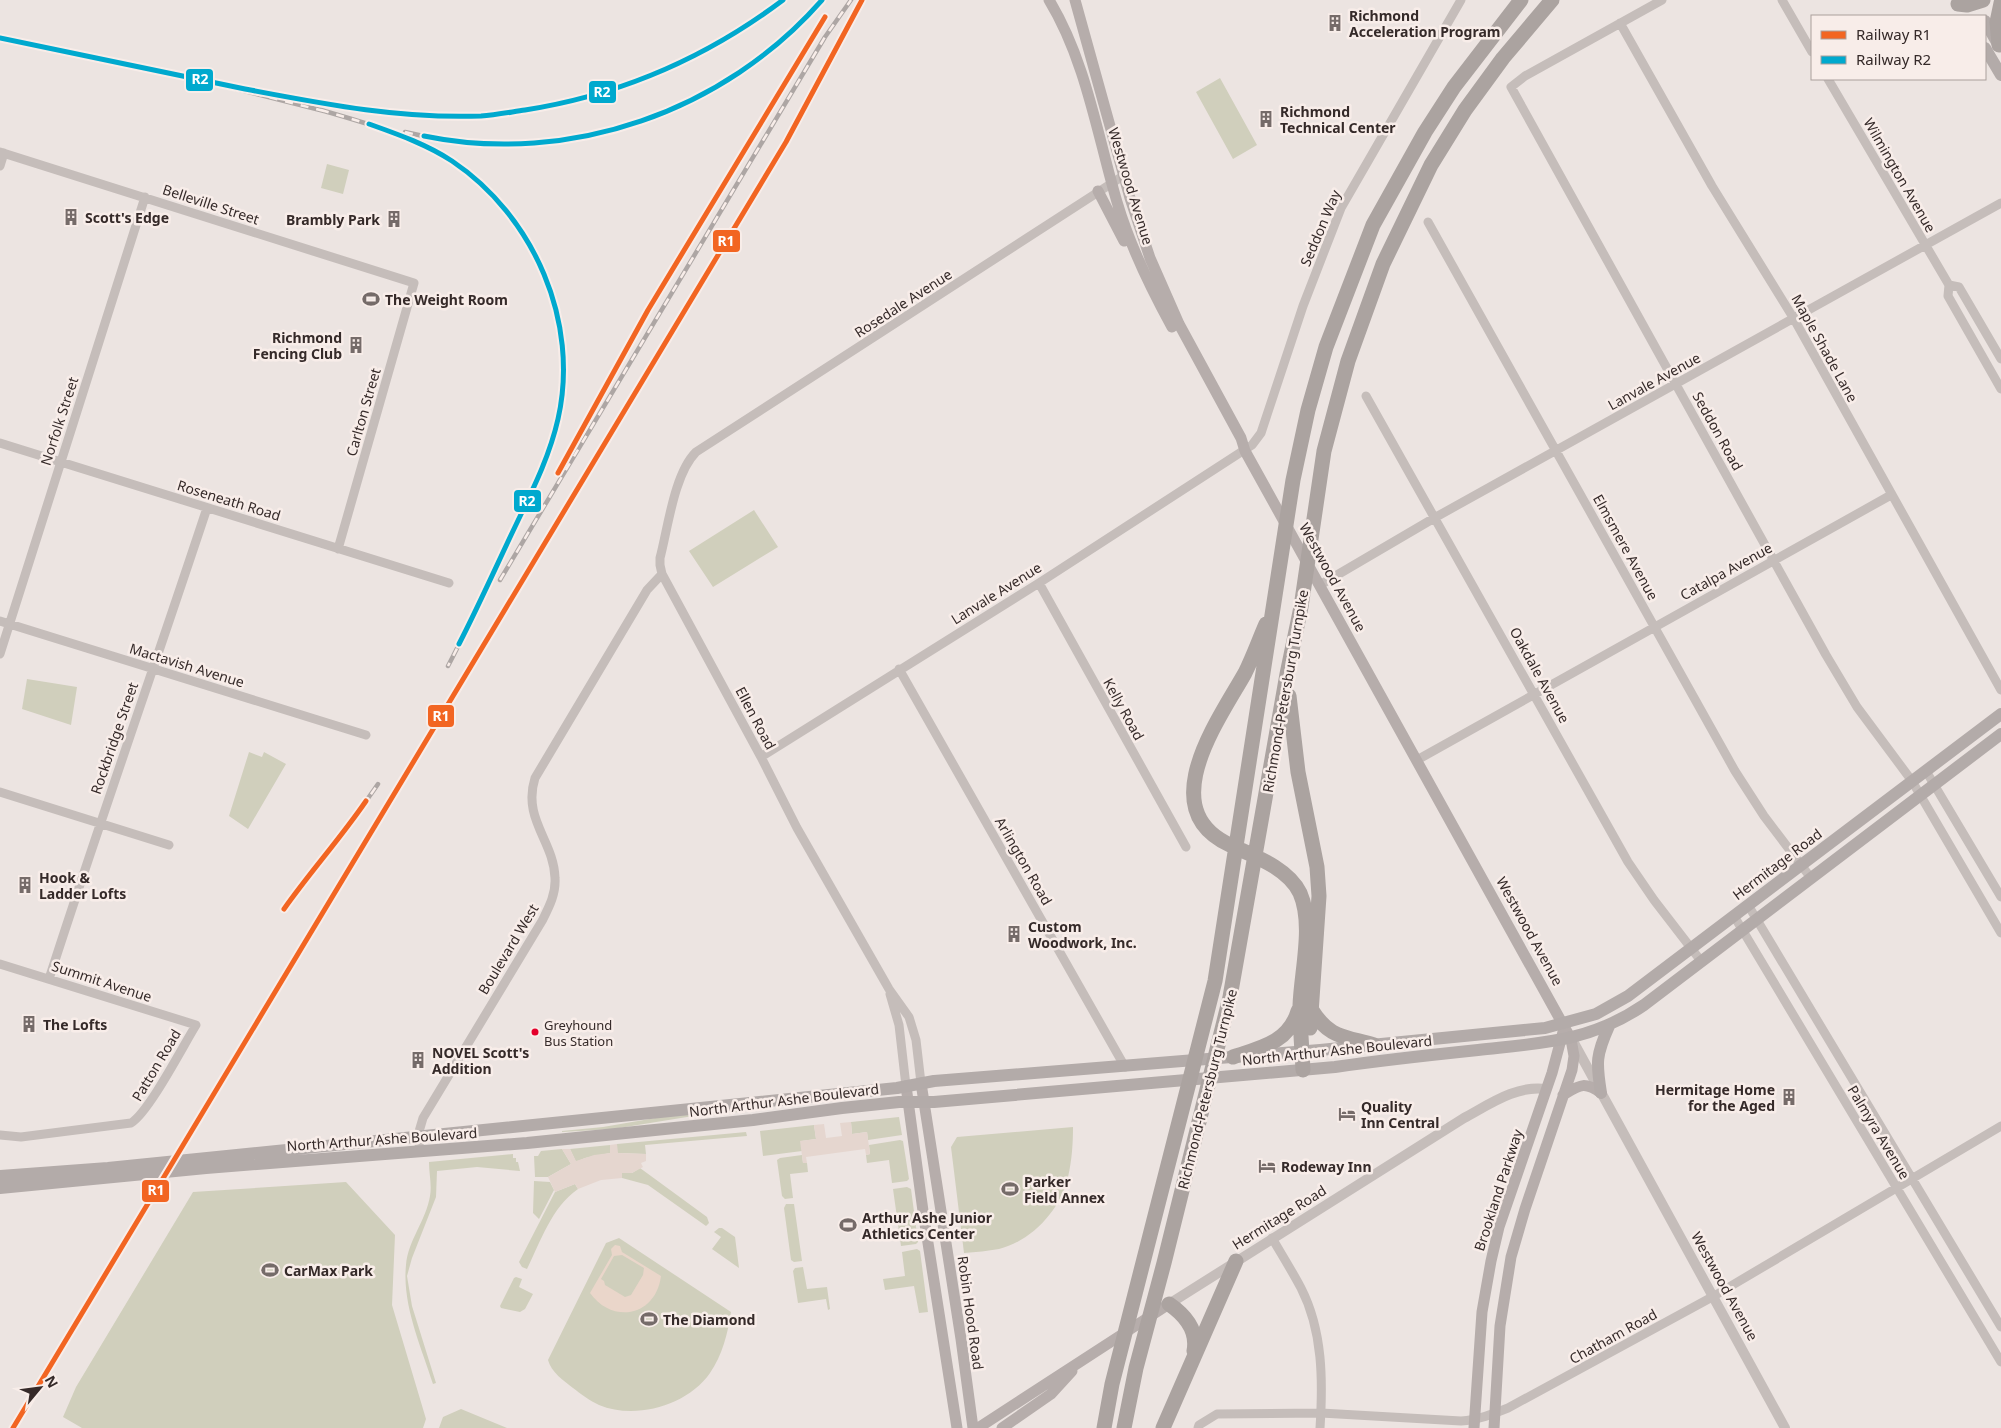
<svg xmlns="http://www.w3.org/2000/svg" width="2001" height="1428" font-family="'Noto Sans',sans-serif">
	<rect width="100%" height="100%" fill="#ece4e1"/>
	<path fill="#d0cfbc" d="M1220 78 1257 145 1233 159 1196 92Z
		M327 164 349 170 343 194 321 188Z
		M754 510 778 547 713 587 689 551Z
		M27 679 77 687 71 725 22 709Z
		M249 752 262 757 264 752 286 764 248 829 229 816Z
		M739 1110V1112L687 1117 613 1129 562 1132V1131L603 1127 673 1115Z
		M899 1117 902 1135 868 1140 867 1132 852 1134 851 1122Z
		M814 1125 816 1139 801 1141 802 1151 763 1156 760 1131Z
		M1073 1127C1073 1143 1072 1160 1068 1177 1061 1209 1032 1241 999 1249 988 1251 976 1252 964 1253L951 1147 957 1137Z
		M746 1132 747 1136 645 1145 646 1154 617 1153V1144Z
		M900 1140 903 1141 909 1179 907 1181 892 1183 889 1160 867 1163 866 1155 870 1154 869 1145Z
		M610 1145V1153L585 1158 576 1162 570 1149Z
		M562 1149 571 1164 548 1177H535L534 1156H538L541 1151Z
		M513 1154V1158H516V1162H518L520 1171 477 1167 437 1171 436 1197 412 1258 407 1276 412 1306 436 1383 433 1384C421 1346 402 1305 406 1265 408 1240 426 1221 430 1196 432 1185 429 1174 429 1162Z
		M802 1155 803 1163H807L808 1172 790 1174 793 1198 785 1199 782 1196 777 1160 780 1158Z
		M640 1168 707 1217 709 1223 706 1226 648 1185 622 1178V1173H632Z
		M534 1181 550 1182 554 1190 539 1219 533 1213Z
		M346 1182 395 1235 392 1305 426 1419 423 1428H82L63 1417 76 1387 193 1192Z
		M575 1184 578 1189C551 1208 541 1241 527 1269L522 1267 519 1262 555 1192Z
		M907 1187 911 1189 918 1242 916 1244 901 1246 893 1189Z
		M786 1204H794L802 1261 794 1262 791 1260 784 1208Z
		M719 1228H722L735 1237 739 1268 712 1249 721 1237 714 1232Z
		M619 1238 731 1312C728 1333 722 1356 710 1373 687 1406 635 1420 599 1405 590 1401 581 1394 573 1388 564 1381 551 1372 548 1360L606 1243Z
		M917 1249 920 1251 928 1312 919 1313 914 1286 885 1290 883 1279 905 1276 902 1252Z
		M803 1267 807 1289 827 1287 830 1309 828 1310 826 1299 798 1303 793 1271 795 1268Z
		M516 1277 522 1279 519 1287 533 1294 525 1309 520 1312 501 1308 500 1306 514 1278Z
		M461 1409 507 1428H439L443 1417Z"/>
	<path fill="#ead6ca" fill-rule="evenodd" d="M615 1245 620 1246 622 1252 661 1276C656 1316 613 1325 590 1293L612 1255 611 1249ZM622 1255 644 1268 643 1275 631 1295 625 1297 605 1285 604 1281 601 1279 614 1256Z"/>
	<path fill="#e5d6cf" d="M851 1122 852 1134 867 1132 870 1154 866 1155 865 1149 806 1157 807 1163H803L800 1141 816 1139 814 1125 824 1124 826 1138 842 1136 840 1123Z
		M617 1144 618 1153 646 1154V1161L641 1163 643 1167 632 1173H622V1178L601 1180 578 1189 575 1184 555 1192 548 1177 571 1164 562 1149H570L576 1161 594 1155 610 1153V1145Z"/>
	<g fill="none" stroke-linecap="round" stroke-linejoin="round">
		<path stroke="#c5bdba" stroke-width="9" d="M1662 0 1525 76 1511 87 1826 655 1857 707 1912 781 2001 933
			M1782 0 1812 52
			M1620 23 1712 186 1794 319 2001 690
			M1828 79 1949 285 1948 296 2001 389
			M0 152 414 283 338 549
			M0 166 4 153
			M1428 222 1735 771 1764 816 1811 878
			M1949 285 1959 287 2001 359
			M1366 396 1628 862 1654 900 1701 961
			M0 443 449 583
			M1039 583 1186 847
			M1320 585 1436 517 2001 203
			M0 621 366 735
			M0 654 145 197
			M899 669 1125 1067
			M761 757 1039 583 1252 445 1261 433 1303 306 1341 208 1461 0
			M1417 760 1891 495
			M1926 771 2001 897
			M0 792 169 845
			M1748 905 2001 1327
			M1734 916 2001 1362
			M0 964 196 1025C183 1046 149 1112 131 1123L21 1137 0 1135
			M49 979C100 821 155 665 207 508
			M890 994 899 1025 906 1086
			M921 1083 916 1040 909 1017 889 989 797 828 761 757 662 574 660 565V558C668 528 674 474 696 452L1123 176
			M420 1152 418 1135 423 1118 542 921C549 907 556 894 555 878 554 841 522 819 535 778L647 590 662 574
			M1272 1238C1282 1255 1292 1271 1301 1288 1323 1331 1323 1381 1320 1428
			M1198 1428 1199 1425 1217 1414 1321 1413 1461 1421C1478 1420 1493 1414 1508 1408L1714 1296 2001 1126"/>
		<path stroke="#c5bdba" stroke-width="10" d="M1574 1043 1785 1428
			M1169 1304 1464 1118C1490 1104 1516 1085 1546 1089"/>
		<path stroke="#b6adab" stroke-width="11" d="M1049 0C1086 61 1097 134 1117 202 1130 246 1150 287 1172 327
			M1075 0 1130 198 1150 258 1179 324 1241 438 1245 451 1571 1039 1574 1056 1572 1070 1525 1209 1511 1257 1500 1326 1494 1428
			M1098 191 1124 241
			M921 1083 961 1339 973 1428
			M906 1086 923 1211 957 1428
			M1563 1095C1580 1085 1584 1081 1601 1093
			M978 1428 1169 1304
			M1002 1428 1051 1394 1072 1371
			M1474 1428 1482 1312 1491 1261 1499 1227 1552 1073 1563 1032"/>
		<path stroke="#b3aba9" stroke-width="12" d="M1985 21 1998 44
			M1985 48 2001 75
			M1601 1093C1596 1062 1596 1055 1609 1026
			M0 1176 108 1168 897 1088 934 1081 1320 1050 1545 1028 1596 1014 1628 996 2001 714
			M0 1188 206 1168 527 1143 753 1120 842 1108 899 1102H934L1335 1067C1383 1060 1430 1055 1478 1050 1541 1043 1590 1042 1644 1005L2001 734"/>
		<path stroke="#aba3a0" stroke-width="15" d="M1958 4 1967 5 1983 0
			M1999 45 1997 22 2001 3
			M1266 624C1259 640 1253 657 1245 673 1218 721 1153 809 1230 845 1254 856 1288 868 1300 893 1314 925 1301 972 1300 1006 1300 1027 1302 1049 1303 1070
			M1289 696 1298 772 1317 867 1319 896 1310 1028
			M1311 1009C1329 1038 1343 1036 1374 1045
			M1233 1057C1261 1048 1289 1042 1298 1011
			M1169 1304C1185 1315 1198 1330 1194 1351
			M1104 1428 1112 1384 1215 981 1293 480 1308 410 1326 347 1373 225 1425 132 1454 87 1521 0
			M1124 1428 1136 1368 1164 1263 1230 997 1287 674 1301 607 1324 451 1348 361 1383 264 1431 165 1465 110 1503 58 1552 0
			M1163 1428 1236 1261"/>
		<g stroke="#ada6a4" stroke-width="4.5">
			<path id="rail" d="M192 78 328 112
				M321 110C365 123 412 135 451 161 534 215 578 320 559 417 550 458 530 496 512 533 491 577 471 622 448 666
				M405 132C556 170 720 116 822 0
				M500 580 825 37 851 0
				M284 909C314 866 349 827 378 784
				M13 1428 786 142 862 0"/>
		</g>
		<use href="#rail" stroke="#f8ede9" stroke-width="2.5" stroke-dasharray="8" stroke-linecap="butt"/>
		<g stroke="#f8ede9" stroke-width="9">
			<path id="rail-1" d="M558 473 648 310 825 17
				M284 909C310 872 340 839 366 801
				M13 1428 786 142 862 0"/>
		</g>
		<g stroke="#f8ede9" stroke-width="9">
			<path id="rail-2" d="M0 38C82 55 163 72 245 89 324 104 400 119 481 116 496 115 511 112 525 110 621 95 706 58 783 0
				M369 124C397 134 426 144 452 161 534 216 580 322 558 419 549 459 530 495 513 531 495 569 478 607 459 644
				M424 136C570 166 725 111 822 0"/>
		</g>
		<use href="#rail-1" stroke="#f26522" stroke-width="5"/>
		<use href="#rail-2" stroke="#00a9ce" stroke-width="5"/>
	</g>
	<defs>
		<g id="building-bare" transform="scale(1.35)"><path d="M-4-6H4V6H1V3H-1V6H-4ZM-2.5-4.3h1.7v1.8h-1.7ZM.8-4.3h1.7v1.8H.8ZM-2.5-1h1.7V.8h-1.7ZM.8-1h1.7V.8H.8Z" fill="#756b69" stroke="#f8ede9" stroke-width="2.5" paint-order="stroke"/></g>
		<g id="stadium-bare" transform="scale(1.35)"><path d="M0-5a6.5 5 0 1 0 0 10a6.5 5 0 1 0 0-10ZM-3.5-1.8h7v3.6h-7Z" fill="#756b69" stroke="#f8ede9" stroke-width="2.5" paint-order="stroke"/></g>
		<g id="hotel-bare" transform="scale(1.35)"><path d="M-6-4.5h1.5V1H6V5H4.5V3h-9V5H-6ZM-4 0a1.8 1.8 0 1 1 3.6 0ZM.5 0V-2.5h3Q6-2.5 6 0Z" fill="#756b69" stroke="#f8ede9" stroke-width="2.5" paint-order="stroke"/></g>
	</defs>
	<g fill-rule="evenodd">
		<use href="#building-bare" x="1335" y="23"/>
		<use href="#building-bare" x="1266" y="119"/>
		<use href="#building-bare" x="71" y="217"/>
		<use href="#building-bare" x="394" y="219"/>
		<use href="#stadium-bare" x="371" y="299"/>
		<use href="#building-bare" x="356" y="345"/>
		<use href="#building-bare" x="25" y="885"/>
		<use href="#building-bare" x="1014" y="934"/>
		<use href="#building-bare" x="29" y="1024"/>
		<use href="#building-bare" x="418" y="1060"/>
		<use href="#building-bare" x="1789" y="1097"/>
		<use href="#hotel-bare" x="1347" y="1114"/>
		<use href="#hotel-bare" x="1267" y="1166"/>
		<use href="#stadium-bare" x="1010" y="1189"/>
		<use href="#stadium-bare" x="848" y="1225"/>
		<use href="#stadium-bare" x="270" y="1270"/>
		<use href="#stadium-bare" x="649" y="1319"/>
	</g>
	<circle fill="#e4002b" stroke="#f8ede9" stroke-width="2" cx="535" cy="1032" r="4.5"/>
	<g text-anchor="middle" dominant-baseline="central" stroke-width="5" stroke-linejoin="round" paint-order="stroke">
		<g font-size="13" fill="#352a29" stroke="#f8ede9" text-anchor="start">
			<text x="544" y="1025">Greyhound<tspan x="544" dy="16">Bus Station</tspan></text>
		</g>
		<g font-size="14" font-weight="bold" fill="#352a29" stroke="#f8ede9" text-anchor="start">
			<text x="1349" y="15">Richmond<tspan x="1349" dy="16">Acceleration Program</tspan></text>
			<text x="1280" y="111">Richmond<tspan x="1280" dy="16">Technical Center</tspan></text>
			<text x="85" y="217">Scott's Edge</text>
			<text x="380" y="219" text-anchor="end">Brambly Park</text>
			<text x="385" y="299">The Weight Room</text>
			<text x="342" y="337" text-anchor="end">Richmond<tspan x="342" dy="16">Fencing Club</tspan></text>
			<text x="39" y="877">Hook &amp;<tspan x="39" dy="16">Ladder Lofts</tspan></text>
			<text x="1028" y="926">Custom<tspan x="1028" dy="16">Woodwork, Inc.</tspan></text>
			<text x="43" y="1024">The Lofts</text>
			<text x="432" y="1052">NOVEL Scott's<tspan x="432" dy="16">Addition</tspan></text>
			<text x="1775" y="1089" text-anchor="end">Hermitage Home<tspan x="1775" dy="16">for the Aged</tspan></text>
			<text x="1361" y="1106">Quality<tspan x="1361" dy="16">Inn Central</tspan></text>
			<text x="1281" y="1166">Rodeway Inn</text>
			<text x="1024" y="1181">Parker<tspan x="1024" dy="16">Field Annex</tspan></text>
			<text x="862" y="1217">Arthur Ashe Junior<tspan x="862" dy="16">Athletics Center</tspan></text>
			<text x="284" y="1270">CarMax Park</text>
			<text x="663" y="1319">The Diamond</text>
		</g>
		<g font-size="14" fill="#352a29" stroke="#f8ede9">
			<text transform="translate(1900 175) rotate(60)">Wilmington Avenue</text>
			<text transform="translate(1131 186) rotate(73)">Westwood Avenue</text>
			<text transform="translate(211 204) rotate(18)">Belleville Street</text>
			<text transform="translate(1320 228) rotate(-67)">Seddon Way</text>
			<text transform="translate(903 303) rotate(-33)">Rosedale Avenue</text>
			<text transform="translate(1825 348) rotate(61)">Maple Shade Lane</text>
			<text transform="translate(1654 381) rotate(-29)">Lanvale Avenue</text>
			<text transform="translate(363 412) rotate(-74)">Carlton Street</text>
			<text transform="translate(59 421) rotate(-72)">Norfolk Street</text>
			<text transform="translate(1718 431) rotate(61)">Seddon Road</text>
			<text transform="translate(229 500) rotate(17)">Roseneath Road</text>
			<text transform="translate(1626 547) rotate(61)">Elmsmere Avenue</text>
			<text transform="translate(1726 571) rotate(-29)">Catalpa Avenue</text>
			<text transform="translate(1333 577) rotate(61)">Westwood Avenue</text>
			<text transform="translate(996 593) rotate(-32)">Lanvale Avenue</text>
			<text transform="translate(187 665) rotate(17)">Mactavish Avenue</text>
			<text transform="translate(1540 675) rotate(61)">Oakdale Avenue</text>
			<text transform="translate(1285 691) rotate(-80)">Richmond-Petersburg Turnpike</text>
			<text transform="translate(1124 709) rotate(61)">Kelly Road</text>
			<text transform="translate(756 718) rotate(62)">Ellen Road</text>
			<text transform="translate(114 738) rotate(-71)">Rockbridge Street</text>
			<text transform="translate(1024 861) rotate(60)">Arlington Road</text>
			<text transform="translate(1777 864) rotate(-37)">Hermitage Road</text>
			<text transform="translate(1530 931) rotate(61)">Westwood Avenue</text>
			<text transform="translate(508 949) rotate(-59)">Boulevard West</text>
			<text transform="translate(102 981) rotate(18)">Summit Avenue</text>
			<text transform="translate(1337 1050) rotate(-6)">North Arthur Ashe Boulevard</text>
			<text transform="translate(156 1065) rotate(-59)">Patton Road</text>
			<text transform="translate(1207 1089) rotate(-76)">Richmond-Petersburg Turnpike</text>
			<text transform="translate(784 1100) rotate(-7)">North Arthur Ashe Boulevard</text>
			<text transform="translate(1879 1132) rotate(59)">Palmyra Avenue</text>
			<text transform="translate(382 1139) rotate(-4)">North Arthur Ashe Boulevard</text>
			<text transform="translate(1498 1190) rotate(-72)">Brookland Parkway</text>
			<text transform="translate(1279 1217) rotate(-32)">Hermitage Road</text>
			<text transform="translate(1725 1286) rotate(61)">Westwood Avenue</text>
			<text transform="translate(971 1313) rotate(82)">Robin Hood Road</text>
			<text transform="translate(1613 1336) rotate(-29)">Chatham Road</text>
		</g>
	</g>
	<g stroke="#f8ede9" stroke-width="2">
		<rect x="185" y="68" width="29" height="24" rx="5" fill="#00a9ce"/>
		<rect x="588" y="80" width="29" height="24" rx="5" fill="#00a9ce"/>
		<rect x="712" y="229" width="29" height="24" rx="5" fill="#f26522"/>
		<rect x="513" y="489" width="29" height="24" rx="5" fill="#00a9ce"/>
		<rect x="427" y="704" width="28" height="24" rx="5" fill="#f26522"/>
		<rect x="141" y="1179" width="29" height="24" rx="5" fill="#f26522"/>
	</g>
	<g font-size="14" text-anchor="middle" font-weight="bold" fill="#fff">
		<text x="200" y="84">R2</text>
		<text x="602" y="97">R2</text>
		<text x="726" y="246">R1</text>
		<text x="527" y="506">R2</text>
		<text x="441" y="721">R1</text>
		<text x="156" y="1195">R1</text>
	</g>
	<rect x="1811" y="15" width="175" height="65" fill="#f8ede9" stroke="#aa9f9c"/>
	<rect x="1821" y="31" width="25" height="8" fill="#f26522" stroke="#aa9f9c"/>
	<text x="1856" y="40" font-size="15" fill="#352a29">Railway R1</text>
	<rect x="1821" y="56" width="25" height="8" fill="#00a9ce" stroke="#aa9f9c"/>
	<text x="1856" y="65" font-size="15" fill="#352a29">Railway R2</text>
	<g transform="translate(40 1388) rotate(61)" stroke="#f8ede9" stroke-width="4" paint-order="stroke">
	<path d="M0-4L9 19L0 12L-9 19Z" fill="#352a29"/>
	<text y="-8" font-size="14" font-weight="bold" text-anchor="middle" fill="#352a29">N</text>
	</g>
</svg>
